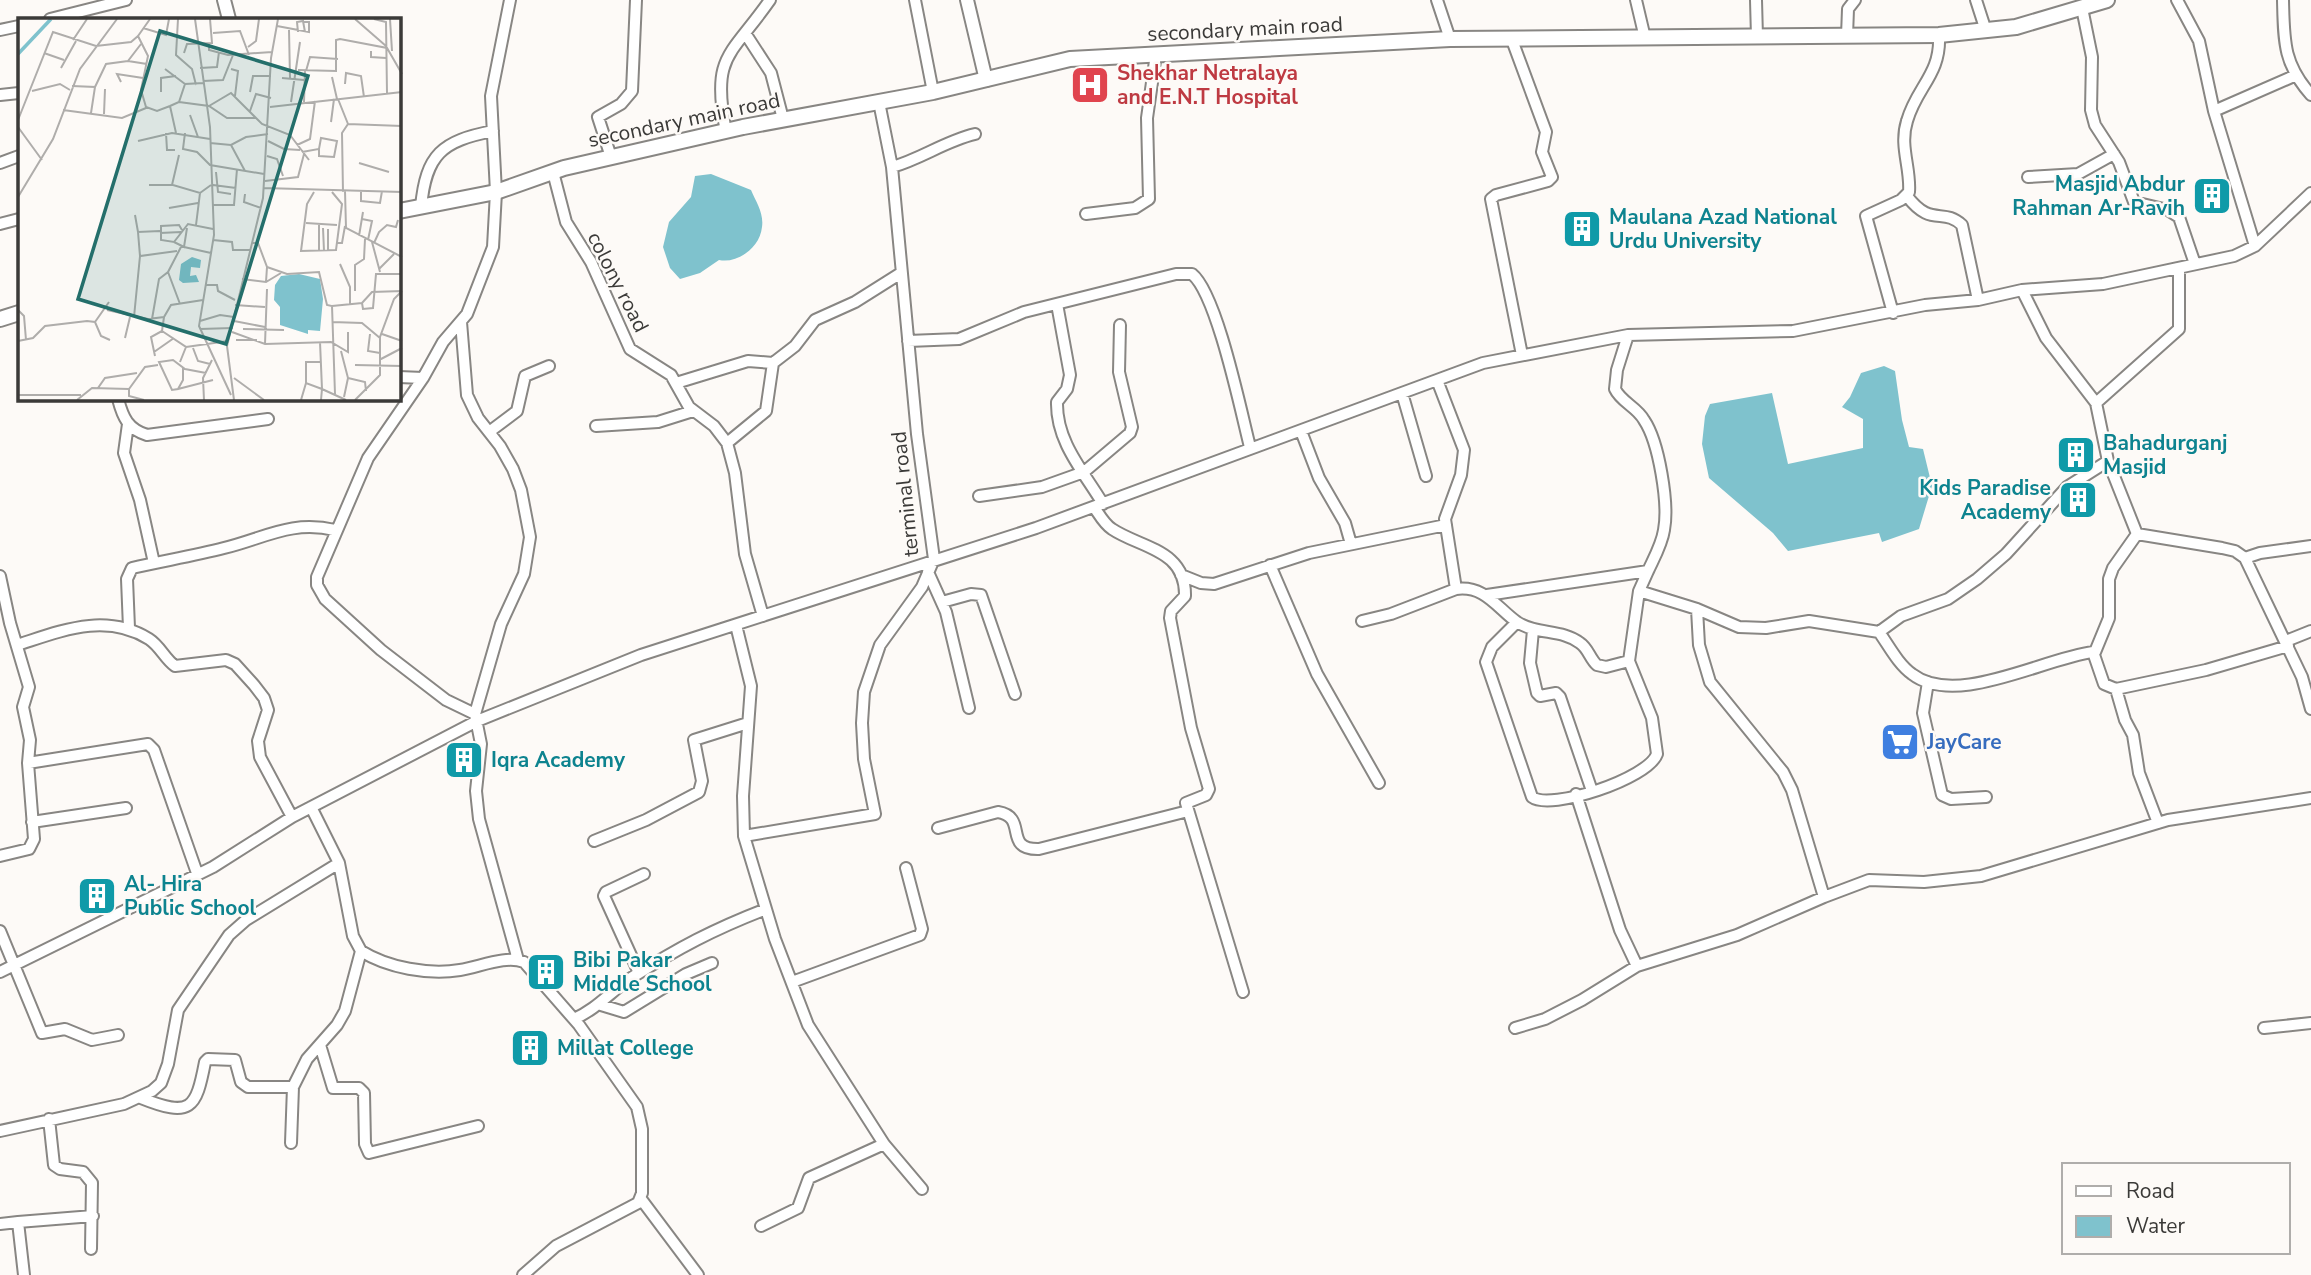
<svg xmlns="http://www.w3.org/2000/svg" width="2311" height="1275" font-family="'Nunito Sans',sans-serif">
	<rect width="100%" height="100%" fill="#fdfaf7"/>
	<path fill="#7fc2cd" d="M711 174 751 190C756 202 764 213 762 227 760 248 737 264 719 260L700 273 680 279 670 268 663 247 669 222 691 197 695 176Z
		M1884 366 1895 371 1902 420 1909 447 1923 449 1932 486 1919 529 1882 542 1879 533 1788 551 1773 533 1709 478 1702 444 1705 416 1710 404 1772 393 1788 464 1863 448V419L1842 407 1850 397 1861 373Z"/>
	<g fill="none" stroke-linecap="round" stroke-linejoin="round">
		<g stroke="#888683" stroke-width="14">
			<path id="minor" d="M915 0 933 92
				M1437 0 1450 39
				M1636 0 1645 38
				M1756 0 1757 37
				M1976 0 1986 31
				M2177 0 2199 41 2214 111 2255 246
				M2283 0C2284 41 2283 63 2311 95
				M2082 8 2092 57 2091 110 2095 125 2119 162 2134 202 2168 210 2179 217 2195 264
				M50 19 126 0
				M0 30 19 26
				M745 33 771 73 783 119
				M1847 36 1848 9 1855 0
				M1512 40 1546 132 1542 152 1552 177 1548 181 1496 195 1491 199 1522 355
				M0 95 19 93
				M2214 111 2294 76
				M726 132C711 55 730 57 770 0
				M611 157 598 117 621 104 632 91 636 0
				M0 163 19 156
				M892 167C921 159 945 141 975 134
				M553 172 566 222 591 262 630 349 671 375 689 407 714 426 727 443 735 473 745 554 763 616
				M2028 177 2078 174 2114 154
				M1907 196C1931 228 1943 207 1962 225L1978 300
				M421 207C426 154 442 141 493 131
				M1086 214 1135 208 1149 199 1147 118 1156 54
				M0 224 19 219
				M2022 290 2046 338 2096 403 2108 461 2137 534 2222 548 2235 551 2245 558 2302 677 2311 709
				M1057 304 1070 375 1067 389 1057 402C1056 442 1084 472 1103 504
				M1893 313 1866 216 1901 200 1909 192C1911 168 1899 146 1907 121 1917 86 1941 75 1939 35
				M461 322 467 395 478 418 500 446 513 469 521 490 530 537 524 574 501 624 475 714 481 744 476 791 479 819 518 960
				M1628 335 1617 370 1615 389C1621 402 1637 407 1644 420 1659 442 1669 504 1664 530 1662 544 1654 558 1648 571
				M908 341 959 339 1024 312 1176 274H1192C1217 294 1241 412 1250 447
				M399 377 423 378
				M1437 380 1464 450 1461 475 1445 519 1456 589C1485 585 1497 608 1517 622 1537 635 1562 629 1580 643 1588 648 1590 659 1597 665L1606 667 1629 661 1652 718 1657 754C1648 779 1550 811 1532 797L1486 662 1492 647 1517 622
				M676 383 748 361 773 363
				M1402 393 1426 476
				M118 399C123 418 128 429 147 435L268 419
				M2096 403 2179 329V268
				M128 424 124 453 140 500 154 563
				M596 426 658 422 693 411
				M1301 431 1319 478 1345 523 1351 544
				M489 432 517 411 525 376 549 366
				M727 443 766 411 773 363 795 346 815 320 855 302 901 273
				M979 496 1042 487 1084 472 1130 433 1132 427 1119 372 1120 325
				M1094 507C1099 514 1104 524 1112 529 1140 548 1186 549 1185 596L1171 611 1170 618 1191 728 1209 789 1206 795 1186 803 1243 992
				M2245 558 2260 553 2311 546
				M1270 565 1317 674 1379 783
				M928 572 946 612 969 708
				M1181 575 1201 583 1214 584 1309 553 1446 525
				M0 576 10 623 29 687 23 707 30 740 28 763 34 839 29 849 0 856
				M1639 591 1697 609 1739 627 1766 628 1809 621 1879 632C1889 646 1898 664 1912 674 1956 708 2044 658 2093 652L2104 684 2116 689 2206 670 2288 646
				M1487 595 1648 571 1639 591 1629 661
				M942 602 971 594 981 595 1015 694
				M1362 621 1391 614 1456 589
				M736 625 751 686 743 796 744 836 775 939 808 1025 884 1144 922 1189
				M129 628 127 579 132 568C162 561 193 556 224 548 265 538 291 520 335 530
				M1533 630 1530 663 1537 693 1540 696 1556 693 1560 697 1592 791
				M1879 632 1901 616 1948 599 1977 579 2006 554 2067 487 2108 461
				M2286 641 2311 631
				M17 645C61 631 105 612 149 639 160 646 165 659 175 666L226 660 235 664 254 685 264 698 268 710 258 741 260 757 292 817
				M2095 652 2109 618V579L2113 568 2137 534
				M1928 682 1923 713 1942 795 1951 799 1986 797
				M2116 689 2125 720 2133 735 2139 773 2158 823
				M475 714 446 700 381 650 325 599 317 585V577L368 458 423 378 443 342 467 314 493 247 496 192 491 96 510 0
				M28 763 148 744 154 750 197 873
				M311 807 339 863 353 936 361 951C388 968 429 975 460 970 480 967 505 955 524 962L579 1025 637 1107 642 1129V1193L638 1203 556 1246 523 1275
				M32 822 126 808
				M938 828 998 812C1029 817 1002 850 1039 849L1188 811
				M744 836 875 814 864 759 862 723 864 692 880 645 922 587 934 559 917 434 892 167 879 102
				M594 841 646 820 699 792 702 781 694 740 748 723
				M1824 897 1869 880 1924 882 1981 876 2168 820 2311 798
				M0 931 42 1033 65 1029 92 1040 118 1035
				M1637 966 1737 935 1824 897 1792 790 1783 772 1710 682 1699 645 1697 609
				M0 972 213 867 292 817 477 721 641 655 1036 528 1483 363 1628 335 1793 331 1925 305 1978 300 2022 290 2103 284 2234 256 2255 246 2311 193
				M639 973 604 896 606 892 644 874
				M792 982 920 935 922 929 906 868
				M601 1005 624 1012 686 974 712 963
				M574 1019C598 1008 610 992 631 978 678 948 714 929 766 909
				M1515 1028 1545 1019 1582 1000 1637 966 1620 930 1576 794
				M2264 1028 2311 1023
				M320 1045 333 1088H359L364 1093 365 1144 369 1153 478 1126
				M141 1098C191 1118 196 1109 205 1062L208 1059 235 1060 241 1082 248 1087H293
				M49 1119 54 1165 60 1169 83 1172 92 1183 91 1249
				M0 1131 124 1104 152 1091 161 1083 168 1064 178 1010 229 935 246 920 339 863
				M291 1143 293 1087 307 1059 337 1025 345 1011 361 951
				M641 1199 698 1275
				M18 1222 93 1216
				M0 1224 18 1222 24 1275
				M761 1226 798 1208 809 1178 884 1144"/>
		</g>
		<g stroke="#888683" stroke-width="16">
			<path id="tertiary" d="M224 0 229 19
				M967 0 986 80"/>
		</g>
		<g stroke="#888683" stroke-width="18">
			<path id="secondary" d="M399 211 496 192 564 168 743 127 933 92 1070 59 1450 39 1939 35 2016 27 2107 0
				M0 319 19 313"/>
		</g>
		<use href="#minor" stroke="#fff" stroke-width="10"/>
		<use href="#tertiary" stroke="#fff" stroke-width="12"/>
		<use href="#secondary" stroke="#fff" stroke-width="14"/>
	</g>
	<defs>
		<g id="hospital-square" transform="scale(2.0125)"><rect x="-9" y="-9" width="18" height="18" rx="4" fill="#e0444e" stroke="#fdfaf7"/><path d="M-5-5h3v3.5h4V-5h3V5h-3V1.5h-4V5h-3Z" fill="#fff"/></g>
		<g id="building-square" transform="scale(2.0125)"><rect x="-9" y="-9" width="18" height="18" rx="4" fill="#0f9aa8" stroke="#fdfaf7"/><path d="M-4-6H4V6H1V3H-1V6H-4ZM-2.5-4.3h1.7v1.8h-1.7ZM.8-4.3h1.7v1.8H.8ZM-2.5-1h1.7V.8h-1.7ZM.8-1h1.7V.8H.8Z" fill="#fff"/></g>
		<g id="supermarket-square" transform="scale(2.0125)"><rect x="-9" y="-9" width="18" height="18" rx="4" fill="#3f7fe0" stroke="#fdfaf7"/><path d="M-6-5.5h2.5l.6 2H6L4.5 2H-2.5L-4.4-4H-6ZM-1.5 3.2a1.3 1.3 0 1 0 .1 0ZM3 3.2a1.3 1.3 0 1 0 .1 0Z" fill="#fff"/></g>
	</defs>
	<g fill-rule="evenodd">
		<use href="#hospital-square" x="1090" y="85"/>
		<use href="#building-square" x="2212" y="196"/>
		<use href="#building-square" x="1582" y="229"/>
		<use href="#building-square" x="2076" y="455"/>
		<use href="#building-square" x="2078" y="500"/>
		<use href="#supermarket-square" x="1900" y="742"/>
		<use href="#building-square" x="464" y="760"/>
		<use href="#building-square" x="97" y="896"/>
		<use href="#building-square" x="546" y="972"/>
		<use href="#building-square" x="530" y="1048"/>
	</g>
	<g text-anchor="middle" dominant-baseline="central" stroke-width="5" stroke-linejoin="round" paint-order="stroke">
		<g font-size="21" fill="#3b3a38" stroke="#fdfaf7">
			<text transform="translate(1245 29) rotate(-3)">secondary main road</text>
			<text transform="translate(684 120) rotate(-12)">secondary main road</text>
			<text transform="translate(618 282) rotate(63)">colony road</text>
			<text transform="translate(905 494) rotate(-96)">terminal road</text>
		</g>
		<g font-size="21" font-weight="bold" fill="#be3a42" stroke="#fdfaf7" text-anchor="start">
			<text x="1117" y="73">Shekhar Netralaya<tspan x="1117" dy="24">and E.N.T Hospital</tspan></text>
		</g>
		<g font-size="21" font-weight="bold" fill="#0d838f" stroke="#fdfaf7" text-anchor="start">
			<text x="2185" y="184" text-anchor="end">Masjid Abdur<tspan x="2185" dy="24">Rahman Ar-Ravih</tspan></text>
			<text x="1609" y="217">Maulana Azad National<tspan x="1609" dy="24">Urdu University</tspan></text>
			<text x="2103" y="443">Bahadurganj<tspan x="2103" dy="24">Masjid</tspan></text>
			<text x="2051" y="488" text-anchor="end">Kids Paradise<tspan x="2051" dy="24">Academy</tspan></text>
			<text x="491" y="760">Iqra Academy</text>
			<text x="124" y="884">Al- Hira<tspan x="124" dy="24">Public School</tspan></text>
			<text x="573" y="960">Bibi Pakar<tspan x="573" dy="24">Middle School</tspan></text>
			<text x="557" y="1048">Millat College</text>
		</g>
		<g font-size="21" font-weight="bold" fill="#366cbe" stroke="#fdfaf7" text-anchor="start">
			<text x="1927" y="742">JayCare</text>
		</g>
	</g>
	<g transform="translate(18 18)">
		<rect width="383" height="383" fill="#fdfaf7"/>
		<path d="M174 239 183 242 182 250 173 249 172 258 178 257 181 264 165 265 161 262 163 246ZM281 256 302 261 305 281 302 313 290 312V316L262 307V289L256 282 257 267 263 258Z" fill="#7fc2cd"/>
		<path fill="none" stroke="#7fc2cd" stroke-width="3.5" d="M0 36 33 1"/>
		<path fill="none" stroke="#afadab" stroke-width="2" d="M132 1 120 18 130 38 123 72 128 89 139 93 152 88 161 84 167 66 186 65M160 1 158 37 174 51 178 67M177 1 192 109 196 217 181 308 213 377M337 1 368 28M356 1 368 4 369 75M372 1 374 33M259 8 291 14V4H286M125 10 148 17 151 1M271 12 272 60M280 14 279 4 285 3 287 14M195 15 222 13 231 37M55 22 69 1M191 25V32L210 37 254 34M123 26 110 43 129 46M230 29 238 23 241 1M353 33V39L368 40M26 35 46 42M166 35 169 26 194 25 192 1M43 50 58 23M182 50 199 49 201 34M147 51 167 66M213 51 220 53 217 78M280 52 318 53V22L322 21 369 30 384 56M288 53 292 39 320 41M314 59 319 81M264 60 286 62M185 63 205 62 215 37M103 64 99 56 125 60M327 66 328 55 343 58 346 79M54 68 77 69 73 95M77 69 88 46 110 43M14 73 42 66 52 72M143 74V60L158 58M232 74 235 58H253M320 81 330 106M161 84 191 88 209 100H237M273 84 282 24M286 84 287 53M152 88 158 115M191 88 213 75 244 106 272 117 291 142M252 89 384 74M45 92 104 100 128 90M232 93 238 76 253 80M86 96 87 71M172 97 180 119M0 102 35 14 78 28 113 24 120 18M313 104 316 81M0 109 24 142M148 115 149 132H157M167 115 165 131 179 134 192 147 246 156M120 123 154 115 192 121M250 123 266 131 282 132M192 125 213 127 228 119 250 116M213 127 227 153M279 127 292 121 297 83M284 134 301 131 303 120 319 123 316 139 301 138V131M249 138 259 141 265 158M341 145 371 154M198 154 200 174 213 176M247 163 280 159 286 136M131 167H155L182 175 193 167M154 167 161 137M195 167 218 170M246 170 384 174M327 173 328 210 384 239M343 173V183L362 185 364 173M296 174 289 186 283 233 318 232 324 186 314 174M325 174 324 115 330 106 384 108M227 176 226 184 243 190M0 179 35 121 62 51 99 1M194 187H216L219 151M151 190 180 185M117 197 120 214 142 213M344 201 354 203 350 222M288 205 319 207M178 207 182 175M305 210 306 233M164 212 161 207 143 208V222L156 224 170 206 195 211M120 214 122 238 159 233M142 215 163 214M341 218 345 194M195 222 214 224 215 232H232M156 224 166 229 169 210M354 224 362 254M234 225H240L249 249 248 264M318 225H324L327 208M356 225 361 214 369 207 378 209 380 202M166 229 193 235M301 233V206M310 233V211M322 246 332 269V286M249 249 269 256 301 254 309 287 314 288 317 376M361 251 376 236M150 254 162 286M224 261 248 264 263 255M187 267H199L200 273 217 282M337 273V247L346 241 347 221M344 285 345 291 355 290 358 256H384M217 287 247 289M314 288 344 285 354 274 384 273M0 292 6 298 8 322M89 292 130 301 146 299 153 287 185 282M116 299 122 238M134 301 141 261 150 254 164 227M182 303 202 297 216 299M216 303 247 309M77 304 91 284M314 304 344 305 362 320M182 311 215 310M225 311 266 312M144 313 168 329 162 344M214 314 247 326 313 324 330 334V314M352 316 350 333 362 335M364 316 384 323M107 320 112 299M218 322H239M0 323 15 320 27 308 69 303 77 304 83 318 92 322M302 324 304 371 328 382M247 326 249 271M168 329 210 323M175 330 180 343 192 346M323 333 330 360 326 379M136 334 156 320M137 338 133 319 144 313 146 299M363 341 384 330M337 347 384 348M165 350V362L160 371 154 372 141 344 155 342 167 351 188 355M216 360 246 382M330 360 347 364 348 373M288 365V344H303M80 370 87 360 119 355M160 371 195 362M0 377H63M59 382 74 370 111 371M126 382 111 378V371L127 349 140 347M186 382 185 360 194 342M216 382 209 328 245 180 253 40 260 1M283 382 288 365 304 371 303 382M337 382 362 357V319L376 281 384 273"/>
		<path fill="#246f6b" fill-opacity="0.15" stroke="#246f6b" stroke-width="3.5" d="M142 13 290 58 208 326 60 281Z"/>
		<rect width="383" height="383" fill="none" stroke="#3b3a38" stroke-width="3.5"/>
	</g>
	<rect x="2062" y="1163" width="228" height="91" fill="#fdfaf7" stroke="#afadab" stroke-width="2"/>
	<rect x="2076" y="1186" width="35" height="10" fill="#ffffff" stroke="#afadab" stroke-width="2"/>
	<text x="2126" y="1198" font-size="21" fill="#3b3a38">Road</text>
	<rect x="2076" y="1216" width="35" height="21" fill="#7fc2cd" stroke="#afadab" stroke-width="2"/>
	<text x="2126" y="1233" font-size="21" fill="#3b3a38">Water</text>
</svg>
